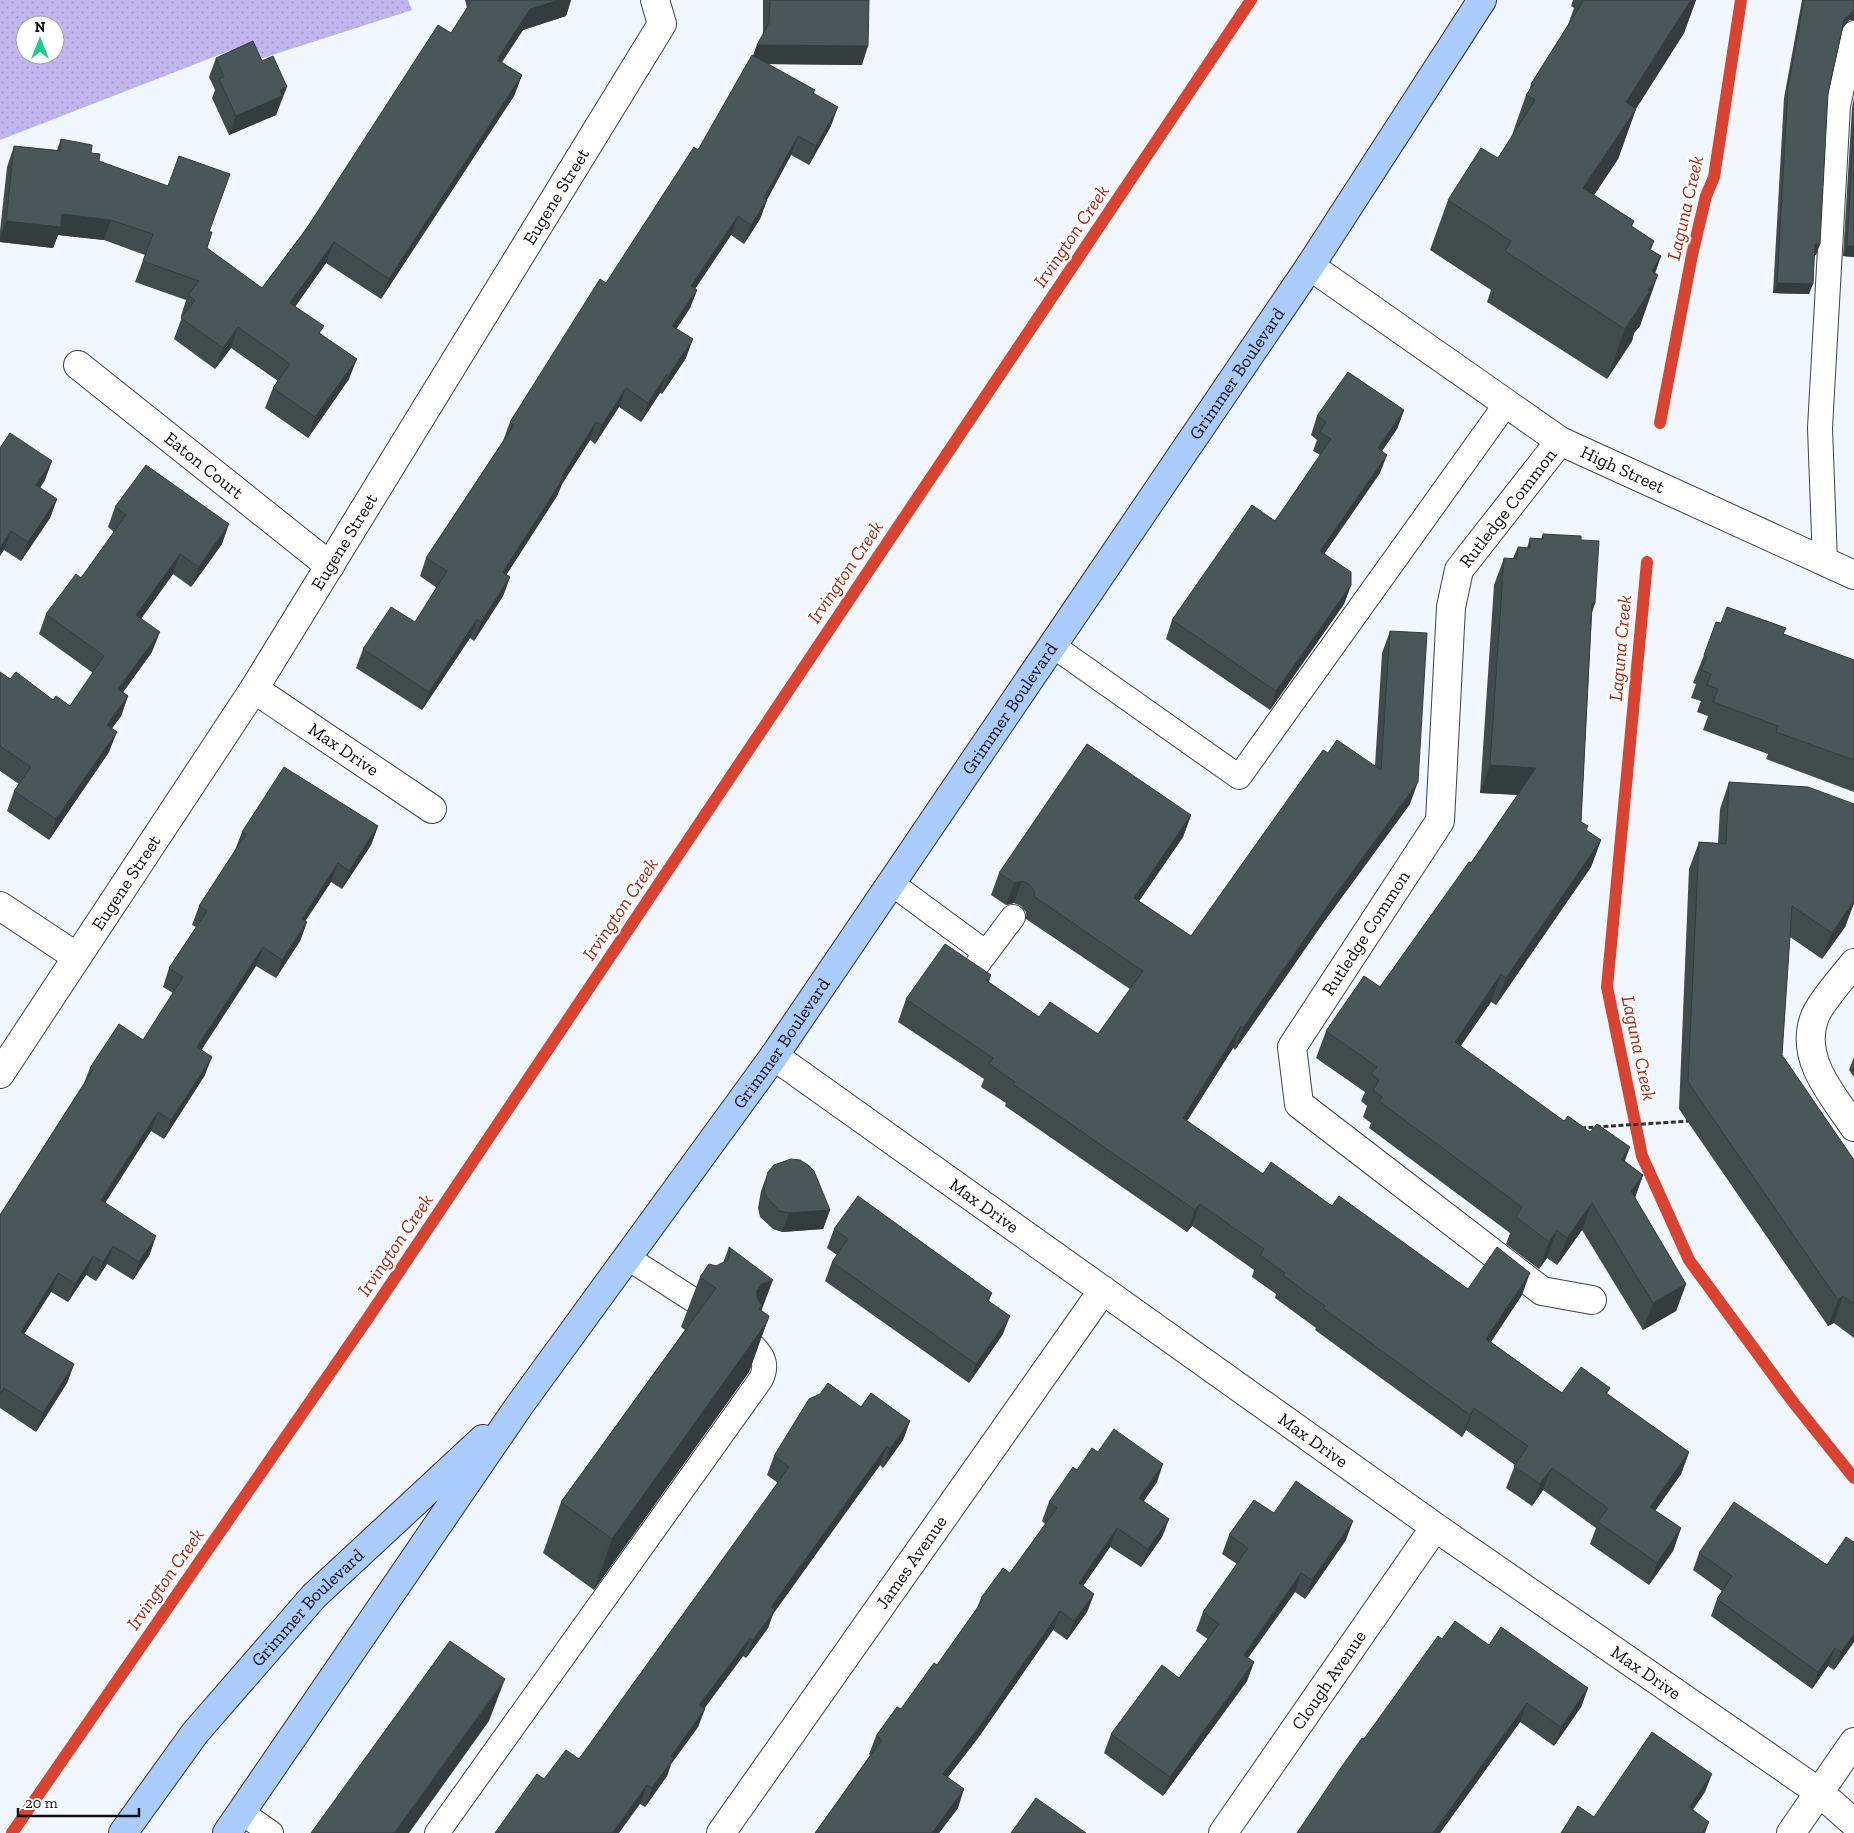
<svg xmlns="http://www.w3.org/2000/svg" width="1854" height="1833" font-family="'Zilla Slab',serif">
	<defs>
		<pattern id="grass-dots" width="8" height="8" patternUnits="userSpaceOnUse" patternTransform="scale(1.25)"><rect width="8" height="8" fill="#c1b5ee"/><path d="M2 2h.1M6 6h.1" fill="none" stroke="#a59acb" stroke-width="1.8" stroke-linecap="round"/></pattern>
	</defs>
	<rect width="100%" height="100%" fill="#f0f7ff"/>
	<path fill="url(#grass-dots)" fill-rule="evenodd" d="M0 0H408L412 10 263 58 229 51 0 140ZM25 25H55V55H25Z"/>
	<g fill="none" stroke-linecap="round" stroke-linejoin="round">
		<path stroke="#da432f" stroke-width="12" d="M1660 423 1692 255 1706 196 1714 177 1741 0
			M1647 562 1607 987 1642 1156 1689 1260 1793 1402 1854 1478
			M12 1833 368 1318 1251 0"/>
		<g stroke="#424242" stroke-width="26">
			<path id="lane" d="M1825 562 1820 428 1838 106 1854 33
				M1052 645 1239 777 1506 404
				M891 883 986 953
				M977 965 1013 917
				M628 1258 698 1303
				M241 1812 271 1833
				M437 1833 761 1379C768 1364 763 1356 752 1345"/>
		</g>
		<g stroke="#424242" stroke-width="30">
			<g id="street">
				<path id="s1" d="M1310 266 1560 441 1854 575"/>
				<path id="s2" d="M78 365 330 566"/>
				<path d="M1560 441 1459 570 1451 607 1440 821 1292 1047 1299 1104 1542 1291 1592 1300"/>
				<path id="s3" d="M254 689 432 809"/>
				<path d="M0 906 77 957"/>
				<path d="M1854 963C1844 976 1818 1005 1814 1019 1800 1060 1833 1095 1854 1127"/>
				<path id="s4" d="M774 1056 1435 1527 1819 1792 1854 1823"/>
				<path id="s5" d="M0 1074 254 689 662 24 655 0"/>
				<path id="s6" d="M721 1833 1103 1290"/>
				<path id="s7" d="M1223 1833 1435 1527"/>
				<path d="M1791 1833 1854 1742"/>
			</g>
		</g>
		<g stroke="#313131" stroke-width="30">
			<g id="secondary">
				<path id="s8" d="M123 1833 195 1733 314 1596 483 1439"/>
				<path id="s9" d="M227 1833 519 1406 774 1056 1310 266 1482 0"/>
			</g>
		</g>
		<path stroke="#313131" stroke-width="3" stroke-dasharray="5 2.5" stroke-linecap="butt" d="M1581 1128 1690 1121"/>
		<use href="#lane" stroke="#fff" stroke-width="24"/>
		<use href="#street" stroke="#fff" stroke-width="28"/>
		<use href="#secondary" stroke="#abccff" stroke-width="28"/>
	</g>
	<path fill="#404b4c" d="M465 0H571L566 16 523 30 502 62 522 75 514 96 381 299 326 263 295 306 321 334 349 379 308 438 265 408 273 388 278 381 231 348 215 369 174 339 182 317 181 316 186 300 135 282 145 255 104 240 58 235 53 248 0 242V231L7 167 14 146 57 150 61 139 91 153 99 161 209 232 207 248 262 288 451 33 467 8Z
		M763 0H869L862 65 768 64 814 93 831 126 809 165 791 155 767 200 760 219 744 244 731 235 695 289 697 290 690 308 676 329 686 358 662 394 660 393 641 422 619 407 595 444 590 440 562 484 557 496 506 575 510 577 503 596 474 641 470 638 422 710 356 668 363 649 415 622 437 588 420 576 426 558 503 441 510 422 698 150 753 56 757 45 763 35Z
		M1573 0H1696L1684 33 1636 109 1618 159 1594 195 1634 221 1632 226 1654 241 1651 250 1661 256 1655 273 1640 326 1634 333 1632 341 1607 379 1487 302 1491 290 1430 250 1448 200 1498 158 1511 138 1526 95 1529 91 1531 84 1568 25 1574 8 1571 6Z
		M1802 0H1854V20H1849L1843 28 1828 93 1820 244 1816 255H1814L1809 294 1773 293 1784 98Z
		M216 58 280 106H279L276 115 229 135 212 98 215 90 209 77Z
		M1854 97V257L1843 256 1852 108Z
		M1404 410 1397 429 1382 451 1380 473 1324 554 1351 585 1344 604 1270 710 1166 639 1172 620 1275 521 1320 455 1313 451 1317 440 1311 435 1317 416Z
		M0 448 45 480 40 488 57 499 50 518 21 561 4 550Z
		M115 507 222 544 191 587 173 574 141 619 152 652 123 692 128 696 121 716 112 728 109 752 49 840 7 811 14 791 19 784 0 771V672L10 679 53 700 70 706 93 673 39 634 46 614 81 578 114 532 108 527Z
		M1543 534 1581 540 1595 603 1592 613 1581 822 1586 830 1601 840 1591 867 1496 1005 1491 1002 1460 1046 1564 1121 1625 1161 1643 1175 1635 1198 1686 1284 1676 1311 1643 1330 1582 1230 1557 1265 1547 1258 1539 1269 1506 1244 1510 1233 1369 1128 1371 1123 1363 1117 1367 1106 1361 1101 1365 1092 1316 1058 1326 1031 1380 987 1471 863 1518 795 1480 793 1494 585 1504 558H1513L1518 547 1527 548 1530 538 1541 539Z
		M1721 623 1784 634 1854 660V792L1766 759 1768 754 1703 730 1708 716 1697 712 1701 701 1691 698 1696 684 1693 683 1704 655Z
		M1390 631 1410 804 1323 923 1235 1050 1233 1048 1187 1121 1263 1174 1332 1206 1468 1289 1522 1295 1491 1342 1562 1393 1610 1388 1607 1394 1689 1452 1681 1474 1655 1511 1681 1528 1673 1551 1649 1585 1590 1544 1596 1528 1543 1490 1532 1506 1506 1488 1515 1465 1466 1430 1462 1437 1315 1330 1316 1328 1275 1298 1276 1294 1252 1277 1254 1270 1192 1226 1187 1232 1005 1106 1006 1103 981 1087 984 1079 898 1022 906 999 991 975 989 982 1039 1017 1098 1034 1130 989 1026 919V912L1021 906 1014 903 1006 905 991 895 999 873 1191 815 1183 837 1139 901 1191 936 1328 753 1375 766 1382 653Z
		M1729 782 1854 804V903L1845 927 1822 959 1790 937 1782 1055 1854 1160V1338L1834 1323 1828 1326 1679 1109 1689 869 1699 842 1718 843 1720 809Z
		M378 826 371 845 342 889 331 882 305 921 307 922 300 941 276 978 256 966 201 1050 205 1075 164 1139 151 1131 105 1202 150 1254 133 1280 107 1264 96 1281 86 1275 68 1302 51 1292 24 1334 74 1364 67 1383 36 1432 0 1408V1215L84 1083 90 1068 143 1040 173 993 163 987 169 968 196 927 192 925 199 906 235 850 242 832Z
		M1854 1057V1077L1849 1070Z
		M768 1172 830 1210 823 1229 782 1232 773 1229 760 1217 758 1208 761 1191Z
		M834 1229 992 1293 989 1301 1003 1334 969 1383 825 1281 832 1262 837 1255 827 1248Z
		M729 1247 767 1322 749 1372 594 1590 543 1553 561 1502 685 1330 681 1327 700 1277 723 1263Z
		M861 1407 910 1421 903 1440 883 1468 880 1465 773 1614 768 1628 746 1658 743 1656 704 1708 698 1727 671 1764 667 1776 645 1807 640 1804 544 1779 579 1759 778 1483 767 1475 774 1456Z
		M1098 1452 1157 1482 1143 1501 1169 1519 1162 1537 1141 1567 1110 1547 1083 1586 1094 1594 1087 1612 1067 1640 1053 1630 978 1738 948 1777 958 1808 939 1833H815L870 1755 869 1754 876 1736 901 1709 937 1665 977 1608 981 1598 1010 1573 1045 1524 1042 1521 1049 1502 1077 1470Z
		M1274 1513 1346 1540 1305 1599 1295 1592 1248 1658 1254 1662 1247 1681 1163 1796 1104 1753 1111 1734 1179 1678 1208 1639 1196 1631 1203 1612 1237 1564 1222 1554 1229 1535Z
		M1854 1542V1642L1834 1670 1828 1666 1812 1689 1711 1616 1717 1599 1722 1591 1693 1570 1699 1553 1827 1565Z
		M1442 1639 1489 1645 1588 1688 1581 1707 1554 1746 1520 1722 1440 1833H1297L1364 1739Z"/>
	<path fill="#343d3e" d="M559 0H571L566 16 523 30 490 80 497 60 530 9Z
		M1688 0H1696L1684 33 1633 113 1636 109 1618 159 1565 239 1583 188 1626 102Z
		M1853 10H1854V20H1849L1841 30 1844 20Z
		M757 45 868 46 862 65 750 64Z
		M522 75 514 96 381 299 389 279Z
		M287 87 276 115 229 135 236 116 280 90Z
		M838 107 831 126 809 165 816 146Z
		M798 136 791 155 765 203 767 200 760 219 744 244 751 225Z
		M62 214 111 220 104 240 58 235 53 248 0 242V238L6 221Z
		M738 216 731 235 685 304 691 286Z
		M334 242 326 263 283 324 290 303Z
		M1815 244H1820L1816 255H1811Z
		M1847 246H1854V257L1843 256Z
		M1661 256 1650 288 1658 275 1640 326 1634 333 1632 341 1607 379 1625 329 1652 271Z
		M1777 283 1813 284 1809 294 1773 293Z
		M697 290 690 308 666 345 672 326Z
		M238 327 231 348 215 369 223 348Z
		M693 339 686 358 662 394 669 375Z
		M357 359 349 379 308 438 315 417Z
		M667 374 660 393 641 422 648 403Z
		M626 388 619 407 595 444 602 425Z
		M1404 410 1397 429 1371 467 1378 448Z
		M596 422 590 440 562 484 557 496 496 591 503 572 562 476Z
		M1387 455 1380 473 1313 570 1320 551Z
		M52 461 45 480 29 504 36 485Z
		M57 499 50 518 21 561 28 542Z
		M229 524 222 544 191 587 199 567Z
		M11 531 4 550 0 556V547Z
		M180 554 173 574 129 635 136 615Z
		M510 577 503 596 474 641 481 622Z
		M1351 585 1344 604 1270 710 1276 691Z
		M1592 603H1595L1585 631Z
		M477 619 470 638 422 710 429 692Z
		M160 632 152 652 111 709 118 689Z
		M128 696 121 716 100 745 107 725Z
		M117 732 109 752 49 840 56 819Z
		M1490 765 1536 768 1526 795 1480 793Z
		M1418 782 1410 804 1323 923 1235 1050 1243 1028 1331 901Z
		M1191 815 1183 837 1126 920 1134 898Z
		M378 826 371 845 342 889 349 871Z
		M1601 840 1591 867 1496 1005 1506 978Z
		M338 863 331 882 295 937 302 919Z
		M1022 881 1014 903 1006 905 1014 883Z
		M1854 901V903L1845 927 1822 959 1832 933Z
		M307 922 300 941 276 978 282 960Z
		M263 947 256 966 191 1066 197 1047Z
		M1501 974 1491 1002 1445 1069 1455 1042Z
		M1241 1026 1233 1048 1175 1140 1183 1118Z
		M212 1057 205 1075 164 1139 171 1120Z
		M158 1112 151 1131 95 1219 101 1200Z
		M1630 1147 1620 1174 1621 1159Z
		M1643 1175 1633 1202 1631 1191Z
		M1592 1203 1582 1230 1557 1265 1567 1238Z
		M1200 1204 1192 1226 1187 1232 1195 1210Z
		M830 1210 823 1229 782 1232 789 1213Z
		M1557 1230 1547 1258 1539 1269 1549 1242Z
		M156 1236 150 1254 133 1280 139 1262Z
		M113 1246 107 1264 96 1281 103 1262Z
		M93 1256 86 1275 68 1302 75 1284Z
		M58 1273 51 1292 14 1350 21 1332Z
		M1530 1273 1522 1295 1478 1361 1486 1339Z
		M773 1280 754 1330 767 1322 749 1372 594 1590 612 1539 757 1290 761 1284Z
		M1686 1284 1676 1311 1643 1330 1653 1303Z
		M1843 1296 1834 1323 1828 1326 1838 1300Z
		M1010 1316 1003 1334 969 1383 976 1364Z
		M74 1364 67 1383 36 1432 43 1413Z
		M1474 1408 1466 1430 1462 1437 1470 1415Z
		M910 1421 903 1440 883 1468 890 1449Z
		M887 1446 880 1465 773 1614 768 1628 746 1658 753 1640 771 1607Z
		M1689 1452 1681 1474 1642 1529 1650 1507Z
		M1163 1464 1157 1482 1133 1517 1139 1498Z
		M1552 1468 1543 1490 1532 1506 1540 1484Z
		M1169 1519 1162 1537 1141 1567 1148 1549Z
		M1353 1521 1346 1540 1305 1599 1312 1580Z
		M1117 1528 1110 1547 1072 1602 1079 1583Z
		M1681 1528 1673 1551 1649 1585 1657 1563Z
		M1301 1573 1295 1592 1237 1673 1244 1655Z
		M1094 1594 1087 1612 1067 1640 1074 1621Z
		M1060 1611 1053 1630 978 1738 936 1792 943 1774Z
		M1854 1634V1642L1834 1670 1841 1652Z
		M750 1638 743 1656 693 1724 699 1705Z
		M1835 1648 1828 1666 1812 1689 1818 1672Z
		M1254 1662 1247 1681 1163 1796 1170 1777Z
		M505 1679 489 1721 409 1833H394Z
		M1588 1688 1581 1707 1554 1746 1561 1727Z
		M1527 1703 1520 1722 1440 1833H1433Z
		M705 1709 698 1727 671 1764 667 1776 645 1807 652 1788 671 1756Z
		M1712 1774 1705 1792 1682 1826 1689 1807Z
		M647 1785 640 1804 619 1833H612Z
		M964 1789 958 1808 939 1833H932Z
		M1709 1822 1705 1833H1702Z"/>
	<path fill="#4a5758" stroke="#343d3e" d="M472 0H559L530 9 497 60 522 75 389 279 334 242 290 303 324 326 319 333 357 359 315 417 273 388 290 364 238 327 223 348 181 318 195 300 188 295 199 281 143 261 153 234 111 220 62 214 61 227 6 221 14 146 60 151 61 139 92 145 91 153 100 154 99 161 168 186 179 156 230 174 209 232H212L207 248 262 288 305 231 438 25 451 33Z
		M770 0H869L868 46 757 45 769 23Z
		M1584 0H1691L1626 102 1636 109 1583 188 1634 221 1631 226 1654 241 1649 249 1661 256 1652 271 1658 275 1648 290 1650 291 1625 329 1505 251 1511 241 1448 200 1481 148 1498 158 1535 100 1526 95 1533 85 1531 84Z
		M1804 0H1854V10L1844 20 1828 93 1820 244H1815L1813 284 1777 283 1788 87Z
		M253 41 262 61 273 56 287 87 280 90 282 96 236 116 219 79 224 77 216 58Z
		M752 55 815 90 813 93 838 107 816 146 798 136 764 198 767 200 751 225 738 216 691 286 697 290 672 326 693 339 669 375 667 374 648 403 626 388 602 425 596 422 562 476 564 477 503 572 510 577 481 622 477 619 429 692 363 649 391 607 415 622 447 571 426 558 514 425 510 422 600 279 606 283 694 147 698 150Z
		M1854 124V246H1847Z
		M1348 372 1404 410 1378 448 1387 455 1320 551 1351 572V585L1276 691 1172 620 1252 505 1275 521 1331 439 1320 432 1326 422 1317 416Z
		M10 433 52 461 36 485 57 499 28 542 11 531 0 547V448Z
		M146 465 229 524 199 567 180 554 136 615 160 632 118 689 128 696 107 725 117 732 56 819 14 791 31 767 0 746V672L10 679 16 672 53 700 56 696 70 706 104 656 46 614 76 574 81 578 126 515 115 507Z
		M1543 534 1581 536V540L1599 541 1595 603H1592L1581 822 1588 826 1586 830 1601 840 1506 978 1501 974 1455 1042 1564 1121 1568 1116 1590 1132 1597 1124 1630 1147 1621 1159 1643 1175 1631 1191 1686 1284 1653 1303 1592 1203 1567 1238 1557 1230 1549 1242 1516 1217 1522 1207 1379 1101 1382 1097 1373 1090 1379 1080 1371 1074 1377 1067 1326 1031 1364 976 1380 987 1469 862 1471 863 1536 768 1490 765 1504 558 1517 559 1518 547 1530 548V538L1543 539Z
		M1727 607 1786 628 1783 634 1854 660V760L1776 732 1778 726 1713 702 1718 689 1707 685 1711 674 1701 670 1707 657 1704 655 1716 622 1721 623Z
		M1390 631 1427 633 1418 782 1331 901 1243 1028 1241 1026 1183 1118 1263 1174 1271 1162 1332 1206 1339 1196 1468 1289 1497 1247 1530 1273 1486 1339 1562 1393 1581 1367 1610 1388 1606 1393 1689 1452 1650 1507 1681 1528 1657 1563 1598 1522 1608 1508 1552 1468 1540 1484 1514 1466 1528 1446 1474 1408 1470 1415 1323 1308 1325 1306 1283 1275 1285 1273 1260 1255 1264 1249 1200 1204 1195 1210 1013 1084 1015 1082 989 1064 993 1058 906 999 945 944 991 975 987 981 1039 1017 1050 1002 1098 1034 1143 971 1035 897 1034 890 1029 884 1022 881 1014 883 999 873 1087 744 1191 815 1134 898 1191 936 1323 750 1328 753 1337 740 1381 770Z
		M284 767 378 826 349 871 338 863 302 919 307 922 282 960 263 947 197 1047 212 1057 171 1120 158 1112 101 1200 156 1236 139 1262 113 1246 103 1262 93 1256 75 1284 58 1273 21 1332 74 1364 43 1413 4 1388 0 1394V1215L93 1070 90 1068 119 1024 143 1040 183 977 169 968 207 911 199 906 246 834 242 832Z
		M1729 782 1808 787 1854 804V901L1832 933 1792 906 1782 1055 1854 1160V1304L1843 1296 1838 1300 1688 1082 1699 842 1726 844Z
		M791 1159 800 1160 808 1165 814 1171 830 1210 789 1213 780 1211 767 1198 764 1190 768 1172 774 1165Z
		M858 1196 992 1293 987 1300 1010 1316 976 1364 832 1262 848 1239 834 1229Z
		M729 1247 773 1280 761 1284 757 1290V1298L762 1305 759 1309 769 1316 767 1322 612 1539 561 1502 716 1288 700 1277 709 1264 716 1266 728 1260 730 1254Z
		M828 1383 861 1407 871 1393 910 1421 890 1449 887 1446 771 1607 775 1610 753 1640 750 1638 699 1705 705 1709 671 1756 674 1758 652 1788 647 1785 612 1833H495L537 1774 544 1779 566 1750 579 1759 789 1467 774 1456 809 1399 820 1394Z
		M1114 1429 1163 1464 1139 1498 1169 1519 1148 1549 1117 1528 1079 1583 1094 1594 1074 1621 1060 1611 985 1719 943 1774 964 1789 932 1833H815L882 1740 876 1736 897 1707 901 1709 934 1663 937 1665 983 1600 981 1598 1003 1568 1010 1573 1057 1508 1049 1502 1073 1467 1077 1470 1092 1448 1098 1452Z
		M1296 1481 1353 1521 1312 1580 1301 1573 1244 1655 1254 1662 1170 1777 1111 1734 1162 1665 1179 1678 1219 1624 1203 1612 1248 1548 1229 1535 1254 1500 1274 1513Z
		M1734 1502 1827 1565 1846 1537 1854 1542V1634L1841 1652 1835 1648 1818 1672 1717 1599 1732 1576 1699 1553Z
		M1455 1621 1489 1645 1501 1627 1588 1688 1561 1727 1527 1703 1433 1833H1297L1338 1772 1362 1738 1364 1739 1438 1636 1442 1639Z
		M450 1641 505 1679 394 1833H311Z
		M1652 1732 1712 1774 1689 1807 1709 1822 1702 1833H1561L1578 1806 1594 1817Z
		M1036 1798 1086 1833H1011Z"/>
	<g text-anchor="middle" dominant-baseline="central" stroke-width="5" stroke-linejoin="round" paint-order="stroke">
		<g font-size="18" fill="#0f0f0f" stroke="#fff">
			<text stroke="none"><textPath href="#s5" startOffset="1039">Eugene Street</textPath></text>
			<text stroke="none"><textPath href="#s9" startOffset="1775">Grimmer Boulevard</textPath></text>
			<text stroke="none"><textPath href="#s2" startOffset="161">Eaton Court</textPath></text>
			<text stroke="none"><textPath href="#s1" startOffset="374">High Street</textPath></text>
			<text transform="translate(1508 508) rotate(-52)">Rutledge Common</text>
			<text stroke="none"><textPath href="#s5" startOffset="634">Eugene Street</textPath></text>
			<text stroke="none"><textPath href="#s9" startOffset="1370">Grimmer Boulevard</textPath></text>
			<text stroke="none"><textPath href="#s3" startOffset="108">Max Drive</textPath></text>
			<text stroke="none"><textPath href="#s5" startOffset="229">Eugene Street</textPath></text>
			<text transform="translate(1366 933) rotate(-57)">Rutledge Common</text>
			<text stroke="none"><textPath href="#s9" startOffset="965">Grimmer Boulevard</textPath></text>
			<text stroke="none"><textPath href="#s4" startOffset="258">Max Drive</textPath></text>
			<text stroke="none"><textPath href="#s4" startOffset="662">Max Drive</textPath></text>
			<text stroke="none"><textPath href="#s6" startOffset="331">James Avenue</textPath></text>
			<text stroke="none"><textPath href="#s8" startOffset="292">Grimmer Boulevard</textPath></text>
			<text stroke="none"><textPath href="#s4" startOffset="1068">Max Drive</textPath></text>
			<text stroke="none"><textPath href="#s7" startOffset="186">Clough Avenue</textPath></text>
		</g>
		<g font-size="19" font-style="italic" fill="#ad240b" stroke="#fff">
			<text transform="translate(1685 208) rotate(-77)">Laguna Creek</text>
			<text transform="translate(1071 236) rotate(-56)">Irvington Creek</text>
			<text transform="translate(845 572) rotate(-56)">Irvington Creek</text>
			<text transform="translate(1620 648) rotate(-85)">Laguna Creek</text>
			<text transform="translate(620 909) rotate(-56)">Irvington Creek</text>
			<text transform="translate(1639 1048) rotate(78)">Laguna Creek</text>
			<text transform="translate(395 1245) rotate(-56)">Irvington Creek</text>
			<text transform="translate(165 1579) rotate(-55)">Irvington Creek</text>
		</g>
	</g>
	<g transform="translate(40 40)"><circle r="24" fill="#ffffff" stroke="#9f9f9f"/>
	<path d="M0-4L9 19L0 12L-9 19Z" fill="#18cd92"/>
	<text y="-8" font-size="14" font-weight="bold" text-anchor="middle" fill="#0f0f0f">N</text>
	</g>
	<path d="M18 1808v8h121v-8" fill="none" stroke="#0f0f0f" stroke-width="2.5"/>
	<text x="25" y="1808" font-size="15" fill="#0f0f0f" stroke="#ffffff" stroke-width="4" paint-order="stroke">20 m</text>
</svg>
